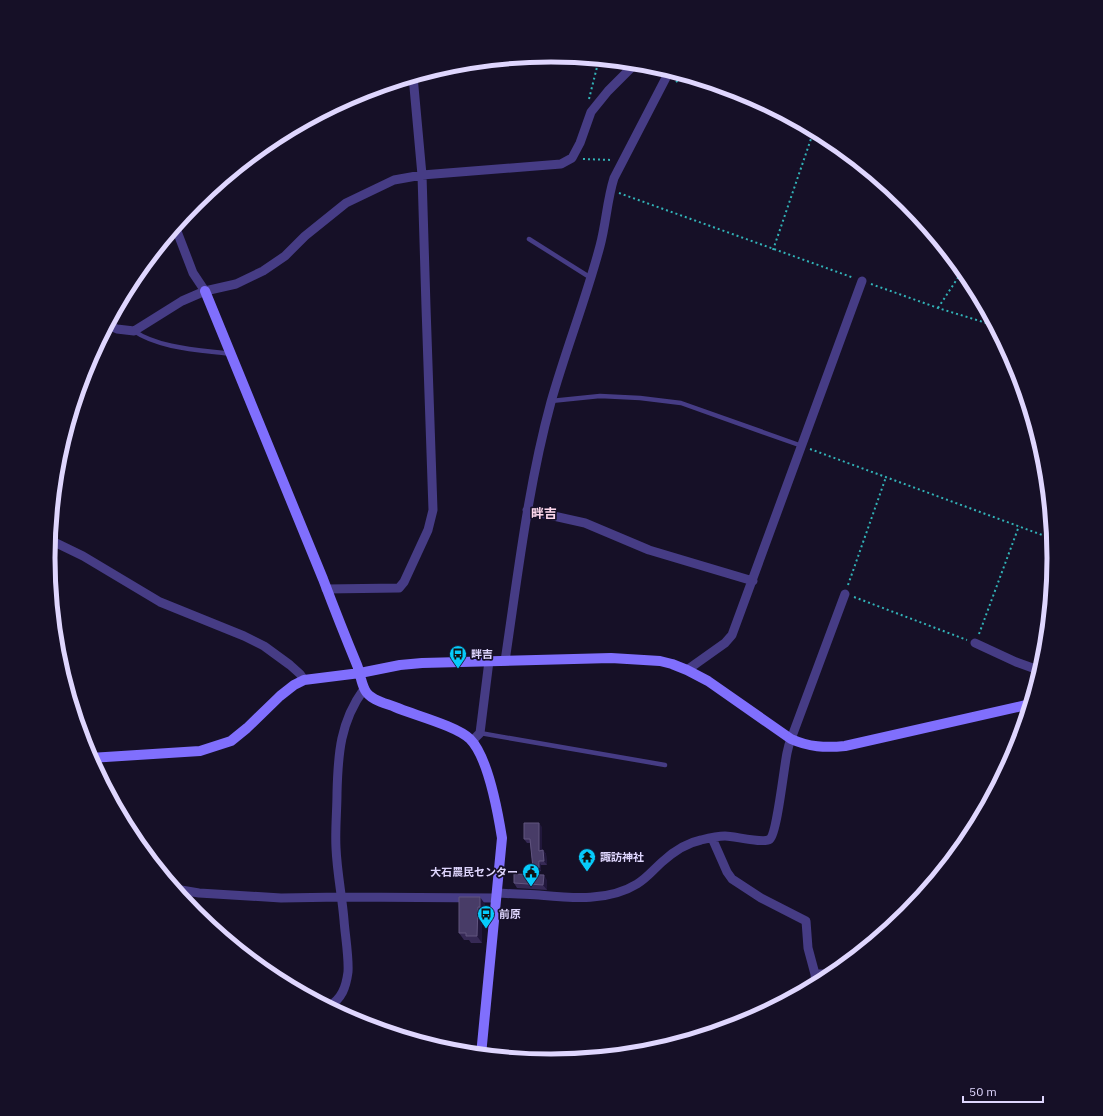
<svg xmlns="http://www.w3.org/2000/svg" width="1103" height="1116" font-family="'IBM Plex Sans','Noto Sans JP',sans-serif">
	<rect width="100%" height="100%" fill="#161027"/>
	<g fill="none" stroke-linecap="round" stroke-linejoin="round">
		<path stroke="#32b2b7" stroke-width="2" stroke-dasharray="2 3" stroke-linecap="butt" d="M676 82 684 75
			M589 99 599 59
			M583 159 612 160
			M619 193 854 278
			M773 250 814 130
			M871 284 938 308 996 326
			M938 308 963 270
			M810 449 1053 539
			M848 585 886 477
			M854 597 967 640
			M979 634 1019 526"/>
		<path stroke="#463c85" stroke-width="4.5" d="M529 239 591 278
			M134 331C158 348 200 350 230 354
			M551 401 600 396 640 398 681 403 802 446
			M480 733 665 765"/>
		<path stroke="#463c85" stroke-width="9" d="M175 226 193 273 205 291
			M108 325 117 329 134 331 182 301 205 291 236 284 263 271 285 256 305 236 346 203 394 180 422 175 561 164 572 158 580 143 591 112 608 91 636 63
			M527 510 585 523 649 550 753 581
			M50 540 83 556 160 602 244 636 264 646 290 665 300 674 304 680
			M326 589 399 588 404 582 428 530 433 510 426 307 422 175 413 76
			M975 643 1016 662 1041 671
			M505 661C518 574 528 486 551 402 566 349 586 299 600 246 606 224 607 200 614 178L670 70
			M687 670 725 643 732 635 862 281
			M472 741 480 733 489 661
			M712 838 727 872 732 879 761 898 806 921 808 948 815 974 816 985
			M175 889 199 893 281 898 342 897 496 898
			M497 893C511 894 525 894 539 895 571 898 608 902 637 884 647 878 653 870 662 862 673 852 686 843 701 840 709 838 717 836 725 836 734 836 764 844 770 839 777 833 784 767 787 753 788 748 789 744 791 739L845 594
			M815 974H834
			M328 1007C342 999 346 987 348 972 349 957 345 935 344 920 342 896 337 872 336 848 335 829 337 811 337 793 338 754 340 722 364 689"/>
		<path stroke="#806ffd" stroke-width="10" d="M205 291C244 387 283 483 323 579 334 608 345 636 357 665 360 672 361 683 365 690 370 700 385 703 395 707 414 715 457 726 470 739 488 757 498 813 502 838L481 1055
			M90 758 200 751 231 741 247 728 280 696 294 685 304 680 360 673 400 665 422 663 611 658 660 661 672 664 687 670 708 681 791 739C809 747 825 748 845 746L1031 704"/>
	</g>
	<path fill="#362955" d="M542 827V851L543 850 546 854 547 865H541V871L536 872 533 868 530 843H527L524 839Z
		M547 880V890L517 888 514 883Z
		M459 897 485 904V915L482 914V943H471L469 940H464L459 933Z"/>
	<path fill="#21173b" d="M539 823 542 827V855L539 851Z
		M543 850 546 854 547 865 544 861Z
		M539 861 541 865V871L539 868Z
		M544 875 547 880V890L543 885Z
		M480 897 485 904V915L480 907Z
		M478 907 482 914V943L477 936Z"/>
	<path fill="#483c67" stroke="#60547f" d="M524 823H539V851L543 850 544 861H539V868H533L530 839H524Z
		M514 874 544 875 543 885 514 883Z
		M459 897H480V907H478L477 936H466V933H459Z"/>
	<defs>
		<g id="bus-pin" transform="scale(0.9)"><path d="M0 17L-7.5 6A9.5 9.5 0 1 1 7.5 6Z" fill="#06cbfb" stroke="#161027"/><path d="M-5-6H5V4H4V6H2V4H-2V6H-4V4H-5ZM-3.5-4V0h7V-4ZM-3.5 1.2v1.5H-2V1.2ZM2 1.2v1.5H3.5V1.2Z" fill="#111"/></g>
		<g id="temple-pin" transform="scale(0.9)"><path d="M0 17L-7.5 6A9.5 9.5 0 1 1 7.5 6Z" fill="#06cbfb" stroke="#161027"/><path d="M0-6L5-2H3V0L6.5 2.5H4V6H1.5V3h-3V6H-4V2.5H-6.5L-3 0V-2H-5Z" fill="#111"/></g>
		<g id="civic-pin" transform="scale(0.9)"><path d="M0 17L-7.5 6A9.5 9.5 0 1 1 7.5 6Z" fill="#06cbfb" stroke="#161027"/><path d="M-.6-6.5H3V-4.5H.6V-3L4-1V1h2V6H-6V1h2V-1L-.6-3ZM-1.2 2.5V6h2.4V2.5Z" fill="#111"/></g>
	</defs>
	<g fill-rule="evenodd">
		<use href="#bus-pin" x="458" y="654"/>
		<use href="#temple-pin" x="587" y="857"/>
		<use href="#civic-pin" x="531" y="872"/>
		<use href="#bus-pin" x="486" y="914"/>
	</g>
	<g text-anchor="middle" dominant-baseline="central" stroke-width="3.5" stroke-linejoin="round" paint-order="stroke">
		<g font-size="11" font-weight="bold" fill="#dfd6fe" stroke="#161027" text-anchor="start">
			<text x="471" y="654">畔吉</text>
			<text x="600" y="857">諏訪神社</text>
			<text x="518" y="872" text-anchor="end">大石農民センター</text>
			<text x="499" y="914">前原</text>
		</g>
		<g font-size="13" font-weight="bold" fill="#fed8ed" stroke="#161027">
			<text x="544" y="513">畔吉</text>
		</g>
	</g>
	<path d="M0 0H1103V1116H0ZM55 558a496 496 0 1 1 992 0a496 496 0 1 1-992 0Z" fill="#161027" fill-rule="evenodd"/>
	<path fill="none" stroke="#dfd6fe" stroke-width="5" d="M55 558a496 496 0 1 1 992 0a496 496 0 1 1-992 0Z"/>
	<path d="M963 1096v6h80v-6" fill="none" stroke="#dfd6fe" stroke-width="2"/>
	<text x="969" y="1096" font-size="12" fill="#dfd6fe" stroke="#161027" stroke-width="3" paint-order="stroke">50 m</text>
</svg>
